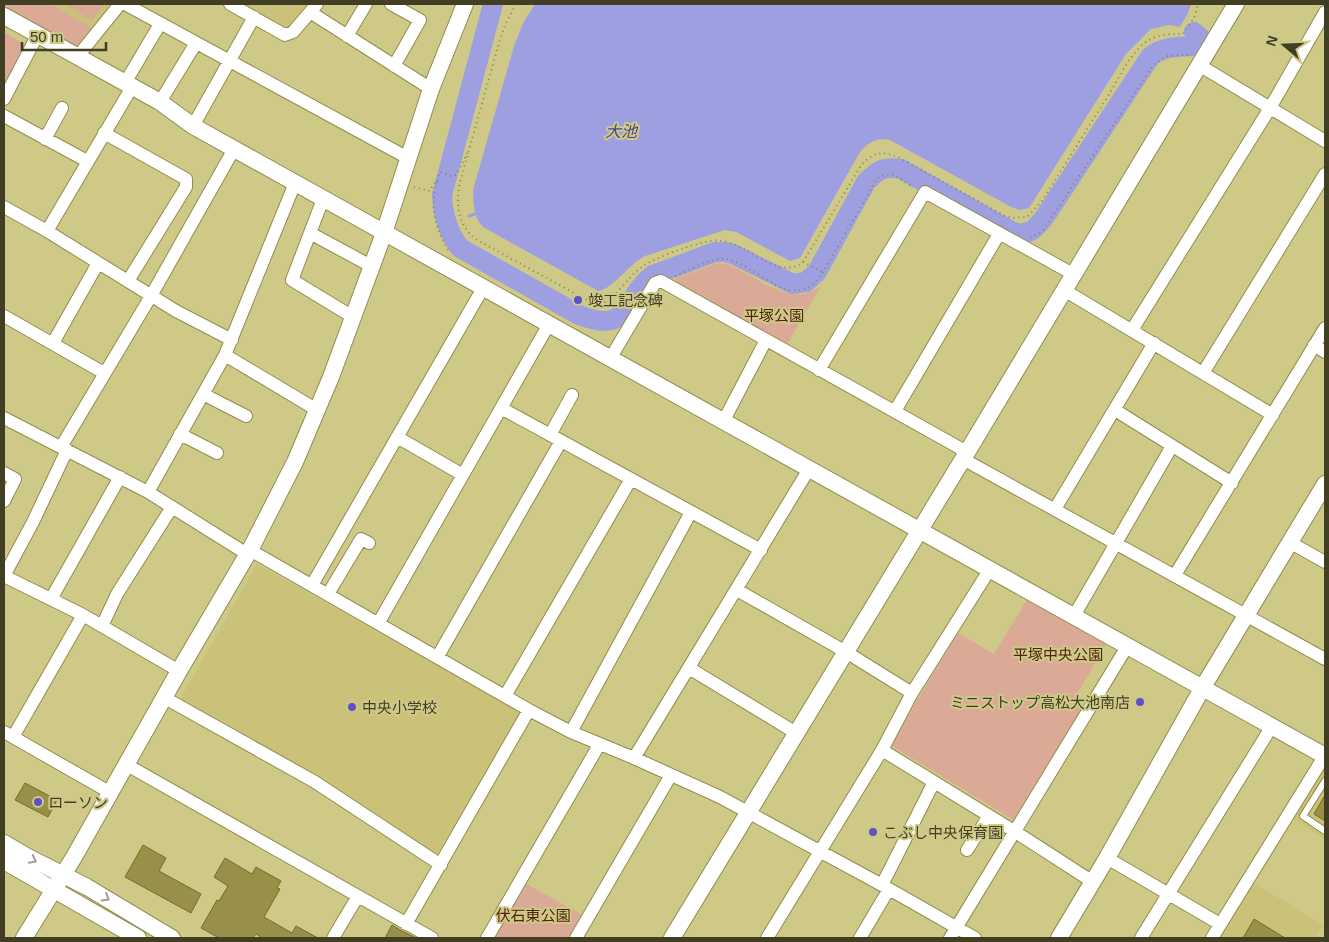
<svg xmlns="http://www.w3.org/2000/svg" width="1329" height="942" font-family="Arial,'Noto Sans JP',sans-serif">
	<rect width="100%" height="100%" fill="#cfc988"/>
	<path fill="#c9c278" d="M4 4H115L80 47 73 49 4 9Z
		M243 4H310L292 26 286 28Z
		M257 564 522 712 437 854 317 775 182 701V696Z
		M1325 769V839L1292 818 1323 770Z
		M1251 881 1323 925 1315 938H1217Z"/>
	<path fill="#daaa96" d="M4 4H50L91 27 79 44 73 46 4 7Z
		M64 4H105L92 20Z
		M4 32 26 45 4 86Z
		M718 263C728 263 735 267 743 272 769 285 794 306 821 286L785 348 666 282Z
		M1028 598 1108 642 1072 702 1082 708 1014 820 890 745 958 633 994 654Z
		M525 883 584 916 570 938H491Z"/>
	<path fill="#9e9fe0" d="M489 4H498L478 70 472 68Z
		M535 4H1191L1188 13 1180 27 1169 25 1151 29 1126 54 1029 208 1020 210 1011 207 890 140C876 137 869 142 860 152L800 258 790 261 736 232 725 230 645 256C630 263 613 289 598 291L483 227C473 217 474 204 473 190L514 46 523 23Z"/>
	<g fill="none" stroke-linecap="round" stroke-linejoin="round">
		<path stroke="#9e9fe0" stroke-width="3" d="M469 216 475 214
			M447 222 453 220"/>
		<path stroke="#9e9fe0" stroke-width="20" d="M493 4 442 195C443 214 448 233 460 248L579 315C633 336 622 297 653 275L715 252H725L733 254 793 284 806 282 817 272 866 182C878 170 883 166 901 169L1015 233C1030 235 1035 229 1044 218L1150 57C1163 46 1178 47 1194 46L1201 38 1194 32"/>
	</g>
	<path fill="#989048" stroke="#736c2d" d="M25 783 57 800 48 817 15 800Z
		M1325 795V821L1314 814Z
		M143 845 166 858 159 871 201 894 191 913 125 877Z
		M225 858 252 874 256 867 281 881 277 888 280 889 264 917 292 933 296 926 318 938H262L256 934 253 938H219L201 928 217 900 219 901 228 886 214 877Z
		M1254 919 1285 938H1243Z
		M392 925 402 931 416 938H385Z"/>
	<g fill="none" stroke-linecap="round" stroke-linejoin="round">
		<g stroke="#928c4c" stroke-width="8">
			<path id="service" d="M1325 781 1303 816 1325 831"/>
		</g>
		<g stroke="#928c4c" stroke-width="14">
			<path id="minor" d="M125 4 408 158
				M230 4 285 35 293 32 317 4
				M391 4 420 20 394 66
				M310 12 431 89
				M347 36 366 4
				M78 56 120 4
				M1199 65 1325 141
				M125 83 160 24
				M4 99 38 34
				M160 102 196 43
				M4 116 87 161
				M193 126 254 17
				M104 133 186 179V187L128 281
				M45 139 62 108
				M323 199 292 280 353 317
				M4 207 47 231 176 311 232 340
				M47 231 132 87
				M310 233 371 266
				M1064 290 1273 415
				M4 316 104 373
				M1132 330 1270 108 1325 12
				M53 343 98 263
				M1314 345 1325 352
				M225 355 317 410
				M610 359 655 283 661 281 967 452
				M819 370 925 192 1073 274
				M1203 373 1325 174
				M203 394 246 416
				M501 408 761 550
				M1115 410 1232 483
				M895 411 999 234
				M4 418 148 492 247 554
				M723 422 766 340
				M180 434 217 453
				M550 435 572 395
				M397 437 463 475
				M61 447 151 296 234 149
				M963 459 1325 659
				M4 473 15 479 4 501
				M148 492 225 355 295 183
				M1055 509 1154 343
				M1291 543 1325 562
				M250 550 529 710 571 732 634 758 720 797 882 885 975 938
				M1175 575 1325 328
				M4 576 83 615 179 671
				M4 576 33 522 67 450
				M312 585 483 288
				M737 590 846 652 912 693
				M328 594 361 539 369 543
				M51 599 120 477
				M1074 616 1172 446
				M379 622 549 324
				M102 626 117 594 172 507
				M438 656 561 441
				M689 668 796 733
				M505 696 631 479
				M165 698 315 782 441 865
				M4 732 111 793
				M571 732 691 512
				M13 737 83 615
				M882 750 1014 831 1093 882
				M634 758 809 469
				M127 765 432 938
				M967 850 989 816
				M1107 858 1220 924
				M882 885 934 782
				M406 924 529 710
				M333 938 358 896
				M487 938 599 745
				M576 938 671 775
				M767 938 882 750 912 693 990 569
				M860 938 889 889
				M950 938 1128 645
				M1141 938 1272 726
				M1212 938 1325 755"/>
		</g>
		<g stroke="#928c4c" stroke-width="18">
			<path id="tertiary" d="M4 16 160 102 193 126 369 224 1325 756
				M4 843 26 856 87 887 172 938
				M4 861 138 938
				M24 938 74 857 179 671 250 550 295 462 331 377 384 233 431 89 465 4
				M672 938 963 459 1236 4
				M1059 938 1107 858 1203 687 1325 484"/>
		</g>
		<path stroke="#888355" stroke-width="2" stroke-dasharray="1 4" stroke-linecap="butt" d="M516 4 506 23 501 36 460 182C456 205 457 225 477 240L585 299C591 302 596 305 603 303 616 298 629 275 642 267 656 257 688 246 705 242 743 231 774 285 803 262L862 164C875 151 883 151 900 158L1005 216 1012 218 1027 217 1042 201C1064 166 1086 131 1108 96 1118 80 1132 49 1149 40 1159 34 1172 34 1183 34L1194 18 1198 4
			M437 182C429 207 436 232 450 253
			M414 187 430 191 435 182H437L440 172 451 176 456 175 468 152
			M1030 237 1042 232 1152 67 1166 56 1189 55
			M803 262 823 272
			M675 276C688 271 712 257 726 259 760 265 793 318 823 272L877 179 881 176 892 174 914 187"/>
		<use href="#service" stroke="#fff" stroke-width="6"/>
		<use href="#minor" stroke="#fff" stroke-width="12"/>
		<use href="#tertiary" stroke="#fff" stroke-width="16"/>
	</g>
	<defs><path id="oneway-chevron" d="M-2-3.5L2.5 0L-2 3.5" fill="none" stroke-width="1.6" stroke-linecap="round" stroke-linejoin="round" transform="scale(1.25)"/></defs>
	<g stroke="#a09e91">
		<use href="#oneway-chevron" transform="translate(33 860) rotate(27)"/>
		<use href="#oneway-chevron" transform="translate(106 898) rotate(31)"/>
	</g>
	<g fill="#5d50c8" stroke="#cfc988" stroke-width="2">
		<circle cx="578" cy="300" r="5"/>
		<circle cx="1140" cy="702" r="5"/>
		<circle cx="352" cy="707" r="5"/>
		<circle cx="38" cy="802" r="5"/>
		<circle cx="873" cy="832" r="5"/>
	</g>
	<g text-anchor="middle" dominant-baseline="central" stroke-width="4" stroke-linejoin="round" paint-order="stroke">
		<g font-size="15" fill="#413e23" stroke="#cfc988" text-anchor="start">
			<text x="588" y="300">竣工記念碑</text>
			<text x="1130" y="702" text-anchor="end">ミニストップ高松大池南店</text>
			<text x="362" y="707">中央小学校</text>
			<text x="48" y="802">ローソン</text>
			<text x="883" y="832">こぶし中央保育園</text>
		</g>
		<g font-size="15" fill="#50230e" stroke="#cfc988">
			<text x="774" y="315">平塚公園</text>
			<text x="1058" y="654">平塚中央公園</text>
			<text x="533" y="915">伏石東公園</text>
		</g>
		<g font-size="16" font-style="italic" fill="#4b4593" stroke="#cfc988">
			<text x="621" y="131">大池</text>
		</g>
	</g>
	<rect width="1329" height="942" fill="none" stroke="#413e23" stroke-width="10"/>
	<g transform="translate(1284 45) rotate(289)" stroke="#cfc988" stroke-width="4" paint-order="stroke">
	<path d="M0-4L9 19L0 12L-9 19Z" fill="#413e23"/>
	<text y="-8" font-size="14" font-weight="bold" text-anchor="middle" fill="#413e23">N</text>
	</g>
	<path d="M22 42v8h84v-8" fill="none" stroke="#413e23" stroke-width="2.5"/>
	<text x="30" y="42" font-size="15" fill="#413e23" stroke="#cfc988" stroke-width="4" paint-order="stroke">50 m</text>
</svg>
